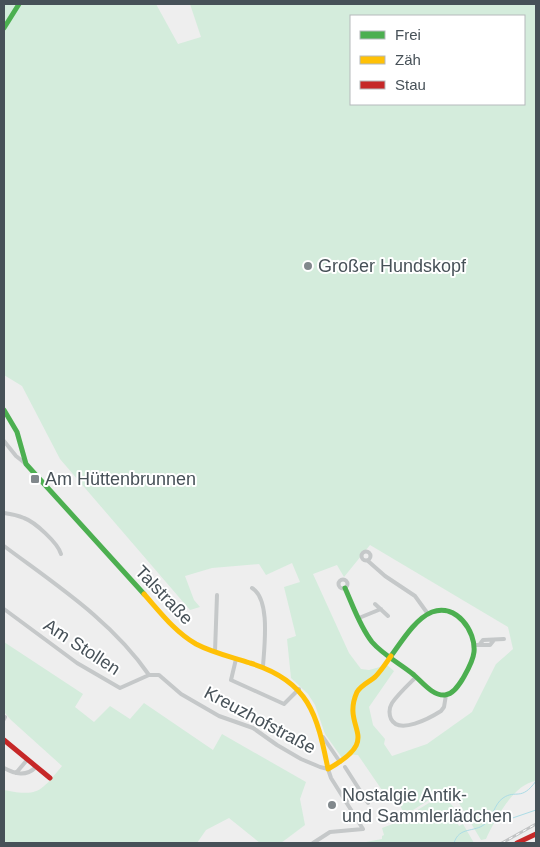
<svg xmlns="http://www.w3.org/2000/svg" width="540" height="847" font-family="Arial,sans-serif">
	<rect width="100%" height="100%" fill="#eee"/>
	<path fill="#d4ecdc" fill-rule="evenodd" d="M4 4H156L178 44 201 37 190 4H536V781C513 784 495 820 486 839L481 840 450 788 445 790 405 815 390 787 384 793 358 755 347 754 342 758 325 734 315 705 308 694 291 678 287 639 296 636 284 587 300 582 292 563 266 575 259 564 212 568 185 576 194 600 200 607 190 610 60 459 22 386 4 375ZM351 16H524V104H351ZM370 545 508 627 513 649 496 664 472 712 427 744 392 756 384 744 385 739 373 725 369 707 394 671 387 665 369 670 361 669 349 653 313 574 337 565 344 577Z
		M4 642 83 694 75 707 94 722 110 706 130 719 144 703 213 750 222 734 306 782 300 799 305 825 281 843H260L229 818 206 830 197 843H4V790C39 797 40 792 62 766L11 720 4 712Z
		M437 798C449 798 452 805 458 814L454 817 459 826 463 824 474 843H366V842L382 839V836L384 835 382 828 398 822Z"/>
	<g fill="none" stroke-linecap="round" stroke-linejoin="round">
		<path stroke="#acdce6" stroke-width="1" d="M489 822 498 823 536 810
			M454 843C459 826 474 833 485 824 493 818 494 804 503 798 516 789 521 802 536 781"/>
		<path stroke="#c5c8c9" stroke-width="4" d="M4 441 16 456 26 464
			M4 513C11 514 17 515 24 518 35 522 58 543 61 554
			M4 546C56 585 112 621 149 675
			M361.5 556a4.5 4.5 0 1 1 9 0a4.5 4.5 0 1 1-9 0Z
			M368 561 385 576 415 596 428 614
			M338.5 584a4.5 4.5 0 1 1 9 0a4.5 4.5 0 1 1-9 0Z
			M252 588C271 599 264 648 263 667
			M375 604 388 616
			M4 609 77 663 120 688 149 675H159L181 694 219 716 253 728 277 745 301 759 320 767 328 769 331 778 363 829 330 832 313 843
			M359 618 381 609
			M480 644 483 640 504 639
			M475 645H490L494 640
			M215 652 217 595
			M236 659 231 680 284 704 299 689
			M416 677C408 685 398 694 392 703 389 708 389 714 391 719 399 735 430 718 441 711L444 707 446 695
			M4 719 5 717
			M323 737 340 762
			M345 767 368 803
			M4 768C15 774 26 777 36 767
			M16 773 27 760
			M346 801 361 792"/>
		<path stroke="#4caf50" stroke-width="5" d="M4 28 19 4
			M4 410 17 432 26 464 144 594
			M345 588C353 606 360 627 372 642 383 655 401 664 414 675 423 683 433 696 445 695 453 694 458 686 462 680 467 671 473 662 474 652 476 631 456 603 432 612 415 619 402 641 391 656"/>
		<path stroke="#ffc107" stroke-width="5" d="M144 594C160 612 175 632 196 644 213 653 232 657 250 663 309 681 317 714 328 769 385 737 340 730 357 692 361 685 369 682 375 677 381 671 386 663 391 656"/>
		<path stroke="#c62828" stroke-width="5" d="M4 740 50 778
			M517 843 536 834"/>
		<g stroke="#c1c3c4" stroke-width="3">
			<path id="rail" d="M502 843 536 824"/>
		</g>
		<use href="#rail" stroke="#fff" stroke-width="1" stroke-dasharray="4" stroke-linecap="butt"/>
	</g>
	<g fill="#81888c" stroke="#fff" stroke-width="2">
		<circle cx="308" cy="266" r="5"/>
		<rect x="30" y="474" width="10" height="10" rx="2.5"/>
		<circle cx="332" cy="805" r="5"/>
	</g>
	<g text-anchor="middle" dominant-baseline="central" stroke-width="4" stroke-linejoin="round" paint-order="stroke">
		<g font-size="18" fill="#475158" stroke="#fff" text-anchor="start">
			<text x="318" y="266">Großer Hundskopf</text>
			<text x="45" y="479">Am Hüttenbrunnen</text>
			<text x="342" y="795">Nostalgie Antik-<tspan x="342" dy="21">und Sammlerlädchen</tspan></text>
		</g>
		<g font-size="18" fill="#475158" stroke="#fff">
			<text transform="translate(164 595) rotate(46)">Talstraße</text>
			<text transform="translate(82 647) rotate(33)">Am Stollen</text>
			<text transform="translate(260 720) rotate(28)">Kreuzhofstraße</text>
		</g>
	</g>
	<rect width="540" height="847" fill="none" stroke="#475158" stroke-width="10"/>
	<rect x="350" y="15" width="175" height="90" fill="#ffffff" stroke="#b5b9bc"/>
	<rect x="360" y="31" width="25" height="8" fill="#4caf50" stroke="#b5b9bc"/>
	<text x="395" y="40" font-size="15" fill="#475158">Frei</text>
	<rect x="360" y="56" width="25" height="8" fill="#ffc107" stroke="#b5b9bc"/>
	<text x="395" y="65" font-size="15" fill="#475158">Zäh</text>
	<rect x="360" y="81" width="25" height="8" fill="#c62828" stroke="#b5b9bc"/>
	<text x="395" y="90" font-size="15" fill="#475158">Stau</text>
</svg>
